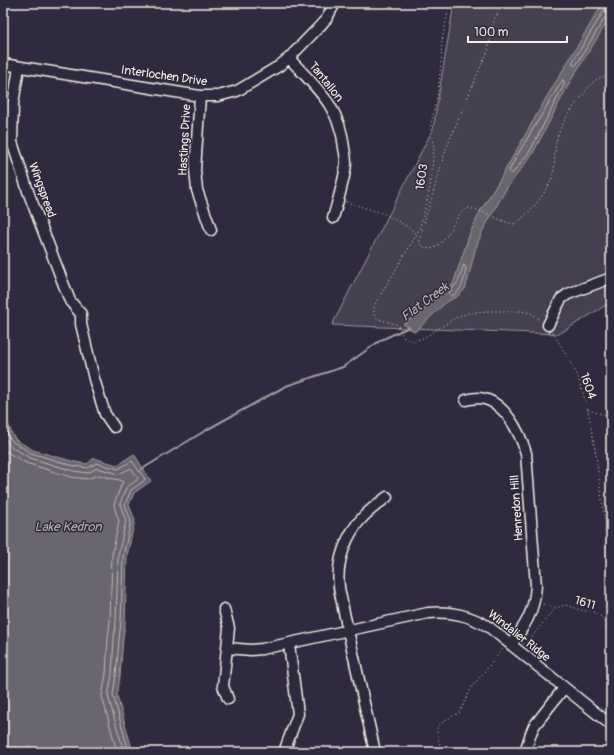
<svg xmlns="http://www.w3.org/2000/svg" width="614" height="755" font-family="Pangolin,sans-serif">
	<rect width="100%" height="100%" fill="#2f2a3d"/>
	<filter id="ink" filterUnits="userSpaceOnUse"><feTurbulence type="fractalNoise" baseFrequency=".025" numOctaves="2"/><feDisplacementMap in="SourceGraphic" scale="8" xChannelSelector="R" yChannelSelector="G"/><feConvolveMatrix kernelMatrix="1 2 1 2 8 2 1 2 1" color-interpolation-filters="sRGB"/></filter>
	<g filter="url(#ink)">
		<path fill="#454050" stroke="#9c989c" d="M454 3H611V302L559 334 332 325 433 129Z"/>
		<path fill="#6a6670" stroke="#a19ea0" d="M603 3H611V16L571 80 533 153 506 189 482 232 475 250 468 279 465 289 458 296 445 303 415 332 403 324 421 312 437 296 446 291 453 284 470 233 481 210 499 181 545 100Z
			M3 411 12 434 16 440 33 450 75 462 87 464 94 458 117 465 134 454 151 481 134 493 129 505 135 520 127 556 125 623 123 639 120 676 117 696 133 752H3Z"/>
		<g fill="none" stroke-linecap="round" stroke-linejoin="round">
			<path stroke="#bdb9b8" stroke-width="1" d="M606 3V7L572 63 573 65H576L606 16 611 15
				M563 80 565 83 530 151 513 173H510L509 171 515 159Z
				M464 265 466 267C464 279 463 292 451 296L449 293 458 282Z
				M3 423 8 436 13 442 31 453 74 466 88 468 96 463 118 469 132 461 145 479 144 481 131 490 125 505 131 521 123 556 121 622 119 639 116 675 113 695 129 752
				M3 436 10 446 30 458 74 471 88 473 97 468 119 474 131 468 138 478 137 480 126 488 120 504 126 521 118 555 116 622 114 638 112 675 108 696 124 752
				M3 448 7 452 26 463 71 477 87 479 98 475 123 481 114 504 115 510 119 521 112 555 110 621 108 638 106 674 102 696 117 752"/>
			<path stroke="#a19ea0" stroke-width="2" d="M142 469 208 429 286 386 343 367 381 340 409 327"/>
			<g stroke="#f4f1e8" stroke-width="13">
				<path id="minor" d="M289 58C316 88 340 106 344 148 345 153 346 159 346 164 344 182 338 200 333 218
					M3 64 200 96H218L237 91 279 66 289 58 320 26 327 18 335 3
					M19 67 13 104 12 142 29 194 70 301 81 314V324L94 379 105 414 114 427
					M200 96 195 170 197 190 211 230
					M548 325 561 299 568 294 611 278
					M466 400C470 399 474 398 478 398 504 399 520 433 526 453L536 586C534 612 526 624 511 645
					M224 609 229 628 223 686 228 699
					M227 648 251 650 262 649 428 613C451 611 469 615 489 627L611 725
					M284 752 298 714 289 644
					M375 752 343 608C342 601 340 594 339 587 336 562 346 534 364 516 371 509 379 503 387 497
					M525 752 531 733 534 726 564 688"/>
			</g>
			<path stroke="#f4f1e8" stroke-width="1" stroke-dasharray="1 3" stroke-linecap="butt" d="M450 3 442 40 441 64 438 92 430 128 434 149 430 187 423 217 417 234 374 306V315L378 319 398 325 404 338 415 341 425 337 457 317 469 313 486 311H521L531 313 541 320
				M501 3 498 13 494 20 488 51 480 68 446 149 420 237V244C438 261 451 226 460 214 462 212 465 210 468 208 484 210 498 221 514 224 526 218 551 188 553 174 556 160 553 147 559 132 566 115 580 99 591 84L597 79 611 74
				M346 202 385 214 406 226 417 234
				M553 332 577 374 588 410 596 455 605 523 609 600 606 628 608 633 611 636
				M588 410 605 415 611 414
				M607 545 611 548
				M543 604 555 608
				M523 644 531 638 555 608 566 605 580 610 594 612 603 618 606 624
				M442 752 437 734V728L440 724 460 712 472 687 503 649"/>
			<use href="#minor" stroke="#2f2a3d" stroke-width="10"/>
		</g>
	</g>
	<g text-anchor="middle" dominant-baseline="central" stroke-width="3" stroke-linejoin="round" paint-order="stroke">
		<g font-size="12" fill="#f4f1e8" stroke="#2f2a3d">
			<text transform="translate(164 76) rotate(8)">Interlochen Drive</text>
			<text transform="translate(326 82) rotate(51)">Tantallon</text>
			<text transform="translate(185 140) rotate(-87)">Hastings Drive</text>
			<text transform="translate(422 177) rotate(-82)">1603</text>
			<text transform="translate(42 190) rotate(70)">Wingspread</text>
			<text transform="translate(588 386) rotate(71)">1604</text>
			<text transform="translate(517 508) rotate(-94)">Henredon Hill</text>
			<text transform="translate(585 603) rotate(17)">1611</text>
			<text transform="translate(519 636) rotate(38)">Windalier Ridge</text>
		</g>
		<g font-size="13" font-style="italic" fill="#b6b2b2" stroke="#2f2a3d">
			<text transform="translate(425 302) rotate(-37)">Flat Creek</text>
			<text x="68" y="527">Lake Kedron</text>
		</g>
	</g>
	<rect width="614" height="755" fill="none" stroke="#2f2a3d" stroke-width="16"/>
	<rect x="8" y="8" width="598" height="739" fill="none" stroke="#f4f1e8" stroke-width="1.5" filter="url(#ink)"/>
	<path d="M468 36v6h99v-6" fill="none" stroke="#f4f1e8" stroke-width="2"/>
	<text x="474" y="36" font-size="12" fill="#f4f1e8" stroke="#2f2a3d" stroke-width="3" paint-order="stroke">100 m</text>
</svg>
